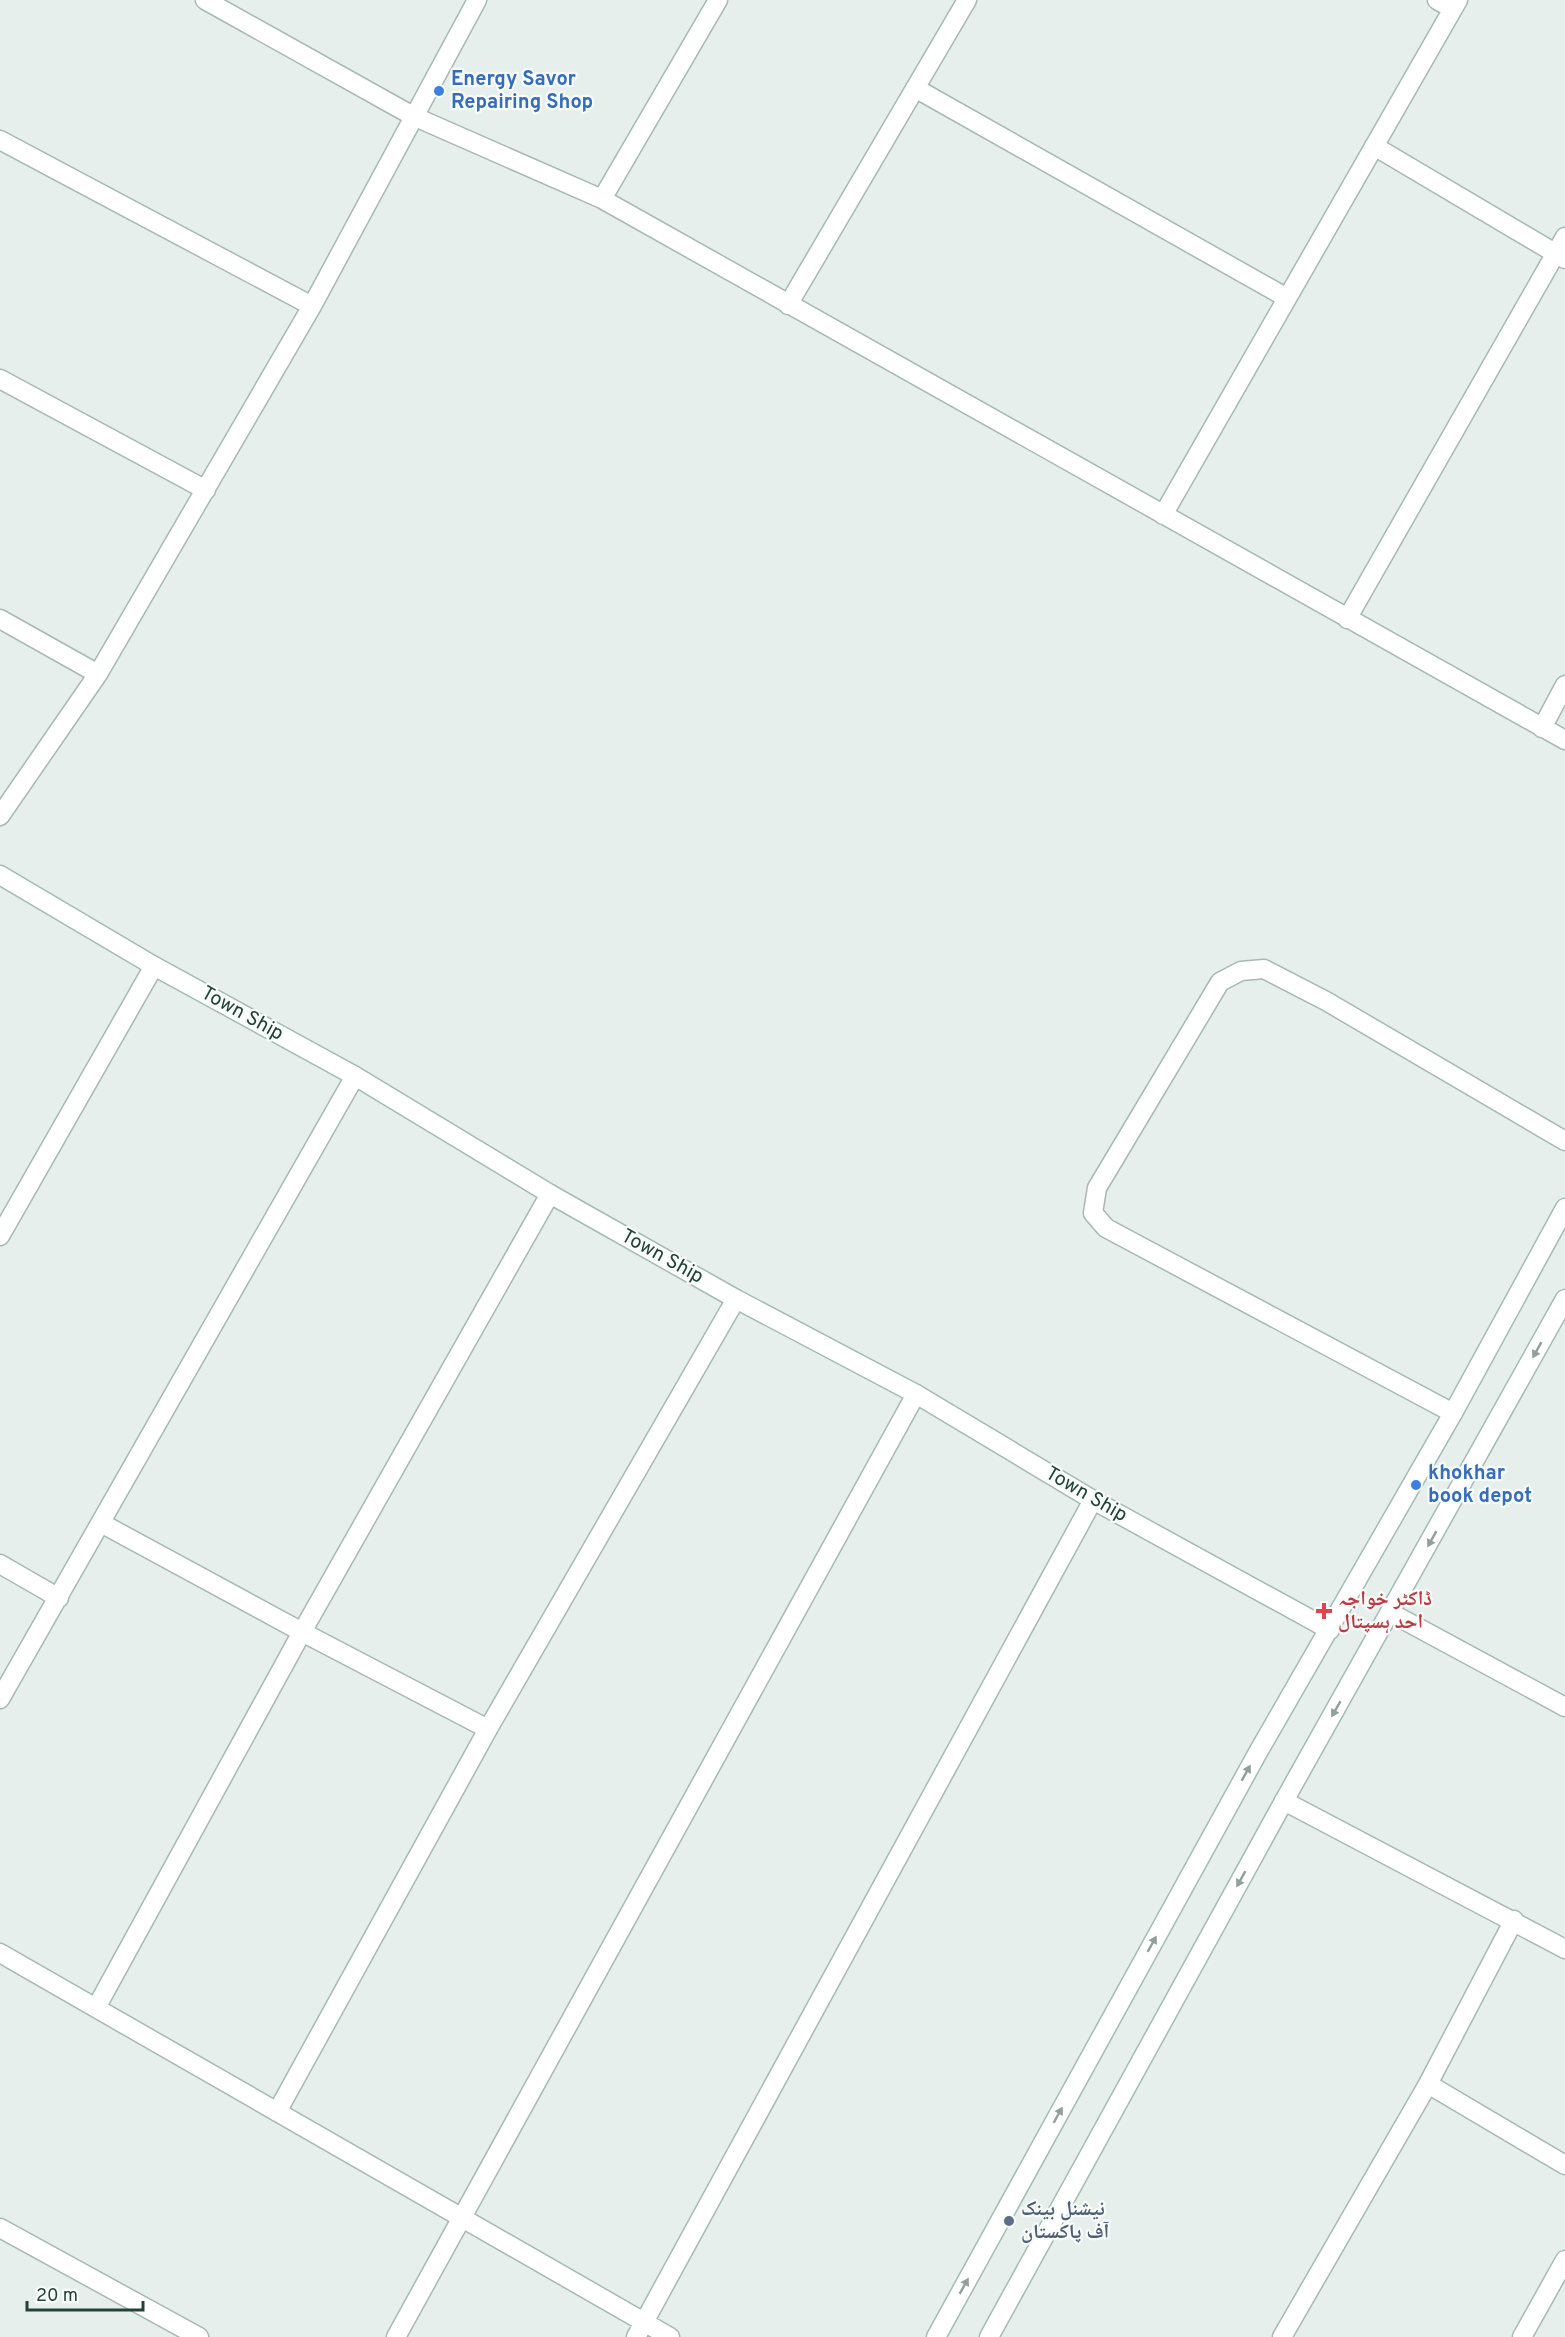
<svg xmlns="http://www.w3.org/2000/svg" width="1565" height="2337" font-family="Overpass,'Noto Naskh Arabic',sans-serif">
	<rect width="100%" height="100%" fill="#e6efeb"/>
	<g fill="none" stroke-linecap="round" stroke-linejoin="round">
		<g stroke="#a8b8b2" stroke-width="21">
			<path id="street" d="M205 0 413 116 602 199 1565 740
				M1437 0 1453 9
				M915 88 1287 298
				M0 140 312 306
				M1374 146 1565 259
				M602 199 718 0
				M788 305 967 0
				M0 379 206 490
				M1163 515 1458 0
				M0 619 98 674
				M1347 619 1565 237
				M1542 728 1565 685
				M0 816 98 674 312 306 477 0
				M0 1236 154 966
				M1453 1413 1106 1228 1093 1213 1097 1188 1220 982 1241 971 1264 969 1326 1001 1565 1141
				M101 1523 302 1632 488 1729
				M0 1564 59 1598
				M1391 1613 1565 1707
				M0 1699 355 1076
				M1284 1801 1565 1949
				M0 1953 670 2337
				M96 2008 302 1632 550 1194
				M1428 2084 1514 1920
				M277 2112 488 1729 736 1299
				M0 2228 199 2337
				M396 2337 916 1394
				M636 2337 1093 1500
				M1282 2337 1428 2084 1565 2165
				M1522 2337 1565 2260"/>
		</g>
		<g stroke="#a4bbb3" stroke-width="21">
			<path id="secondary" d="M0 875 154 966 355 1076 550 1194 736 1299 916 1394 1093 1500 1330 1630
				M936 2337 1257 1754 1453 1413 1565 1208
				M989 2337 1284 1801 1565 1299"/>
		</g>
		<use href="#street" stroke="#fff" stroke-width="18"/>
		<use href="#secondary" stroke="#fff" stroke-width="18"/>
	</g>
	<defs><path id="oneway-solid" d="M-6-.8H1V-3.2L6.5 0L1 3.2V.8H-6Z" transform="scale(1.5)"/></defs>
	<g fill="#92a09c">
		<use href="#oneway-solid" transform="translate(1537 1350) rotate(119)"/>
		<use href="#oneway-solid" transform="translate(1432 1539) rotate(119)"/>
		<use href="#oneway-solid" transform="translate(1336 1709) rotate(120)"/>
		<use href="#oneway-solid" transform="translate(1246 1773) rotate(-61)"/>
		<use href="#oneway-solid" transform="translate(1241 1879) rotate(119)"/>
		<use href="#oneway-solid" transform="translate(1152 1944) rotate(-61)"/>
		<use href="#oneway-solid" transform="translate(1058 2115) rotate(-61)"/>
		<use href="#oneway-solid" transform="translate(964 2286) rotate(-61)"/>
	</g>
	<g fill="#3f7fe0" stroke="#f7fbf9" stroke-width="2">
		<circle cx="439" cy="91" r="6"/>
		<circle cx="1416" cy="1485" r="6"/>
	</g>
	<path fill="#e0444e" stroke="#f7fbf9" stroke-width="2" d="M1321 1602h6v6h6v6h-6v6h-6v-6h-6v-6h6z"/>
	<circle fill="#5c6f8a" stroke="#f7fbf9" stroke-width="2" cx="1009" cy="2221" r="6"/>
	<g text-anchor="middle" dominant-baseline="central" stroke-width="4.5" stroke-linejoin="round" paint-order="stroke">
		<g font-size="20" font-weight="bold" fill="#366cbe" stroke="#f7fbf9" text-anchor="start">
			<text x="451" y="80">Energy Savor<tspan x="451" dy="23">Repairing Shop</tspan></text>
			<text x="1428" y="1474">khokhar<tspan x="1428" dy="23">book depot</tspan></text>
		</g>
		<g font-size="20" fill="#24423a" stroke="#f7fbf9">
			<text transform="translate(242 1014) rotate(29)">Town Ship</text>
			<text transform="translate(662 1257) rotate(29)">Town Ship</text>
			<text transform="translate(1086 1495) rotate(30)">Town Ship</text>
		</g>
		<g font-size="20" font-weight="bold" fill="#be3a42" stroke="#f7fbf9" text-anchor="start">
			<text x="1338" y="1600">ڈاکٹر خواجہ<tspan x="1338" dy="23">احد ہسپتال</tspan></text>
		</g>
		<g font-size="20" font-weight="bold" fill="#4e5e75" stroke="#f7fbf9" text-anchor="start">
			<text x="1021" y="2210">نیشنل بینک<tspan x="1021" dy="23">آف پاکستان</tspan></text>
		</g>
	</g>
	<path d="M27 2301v9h116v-9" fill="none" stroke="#24423a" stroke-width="3"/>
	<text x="36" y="2301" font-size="18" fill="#24423a" stroke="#f7fbf9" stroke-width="4.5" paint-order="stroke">20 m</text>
</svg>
